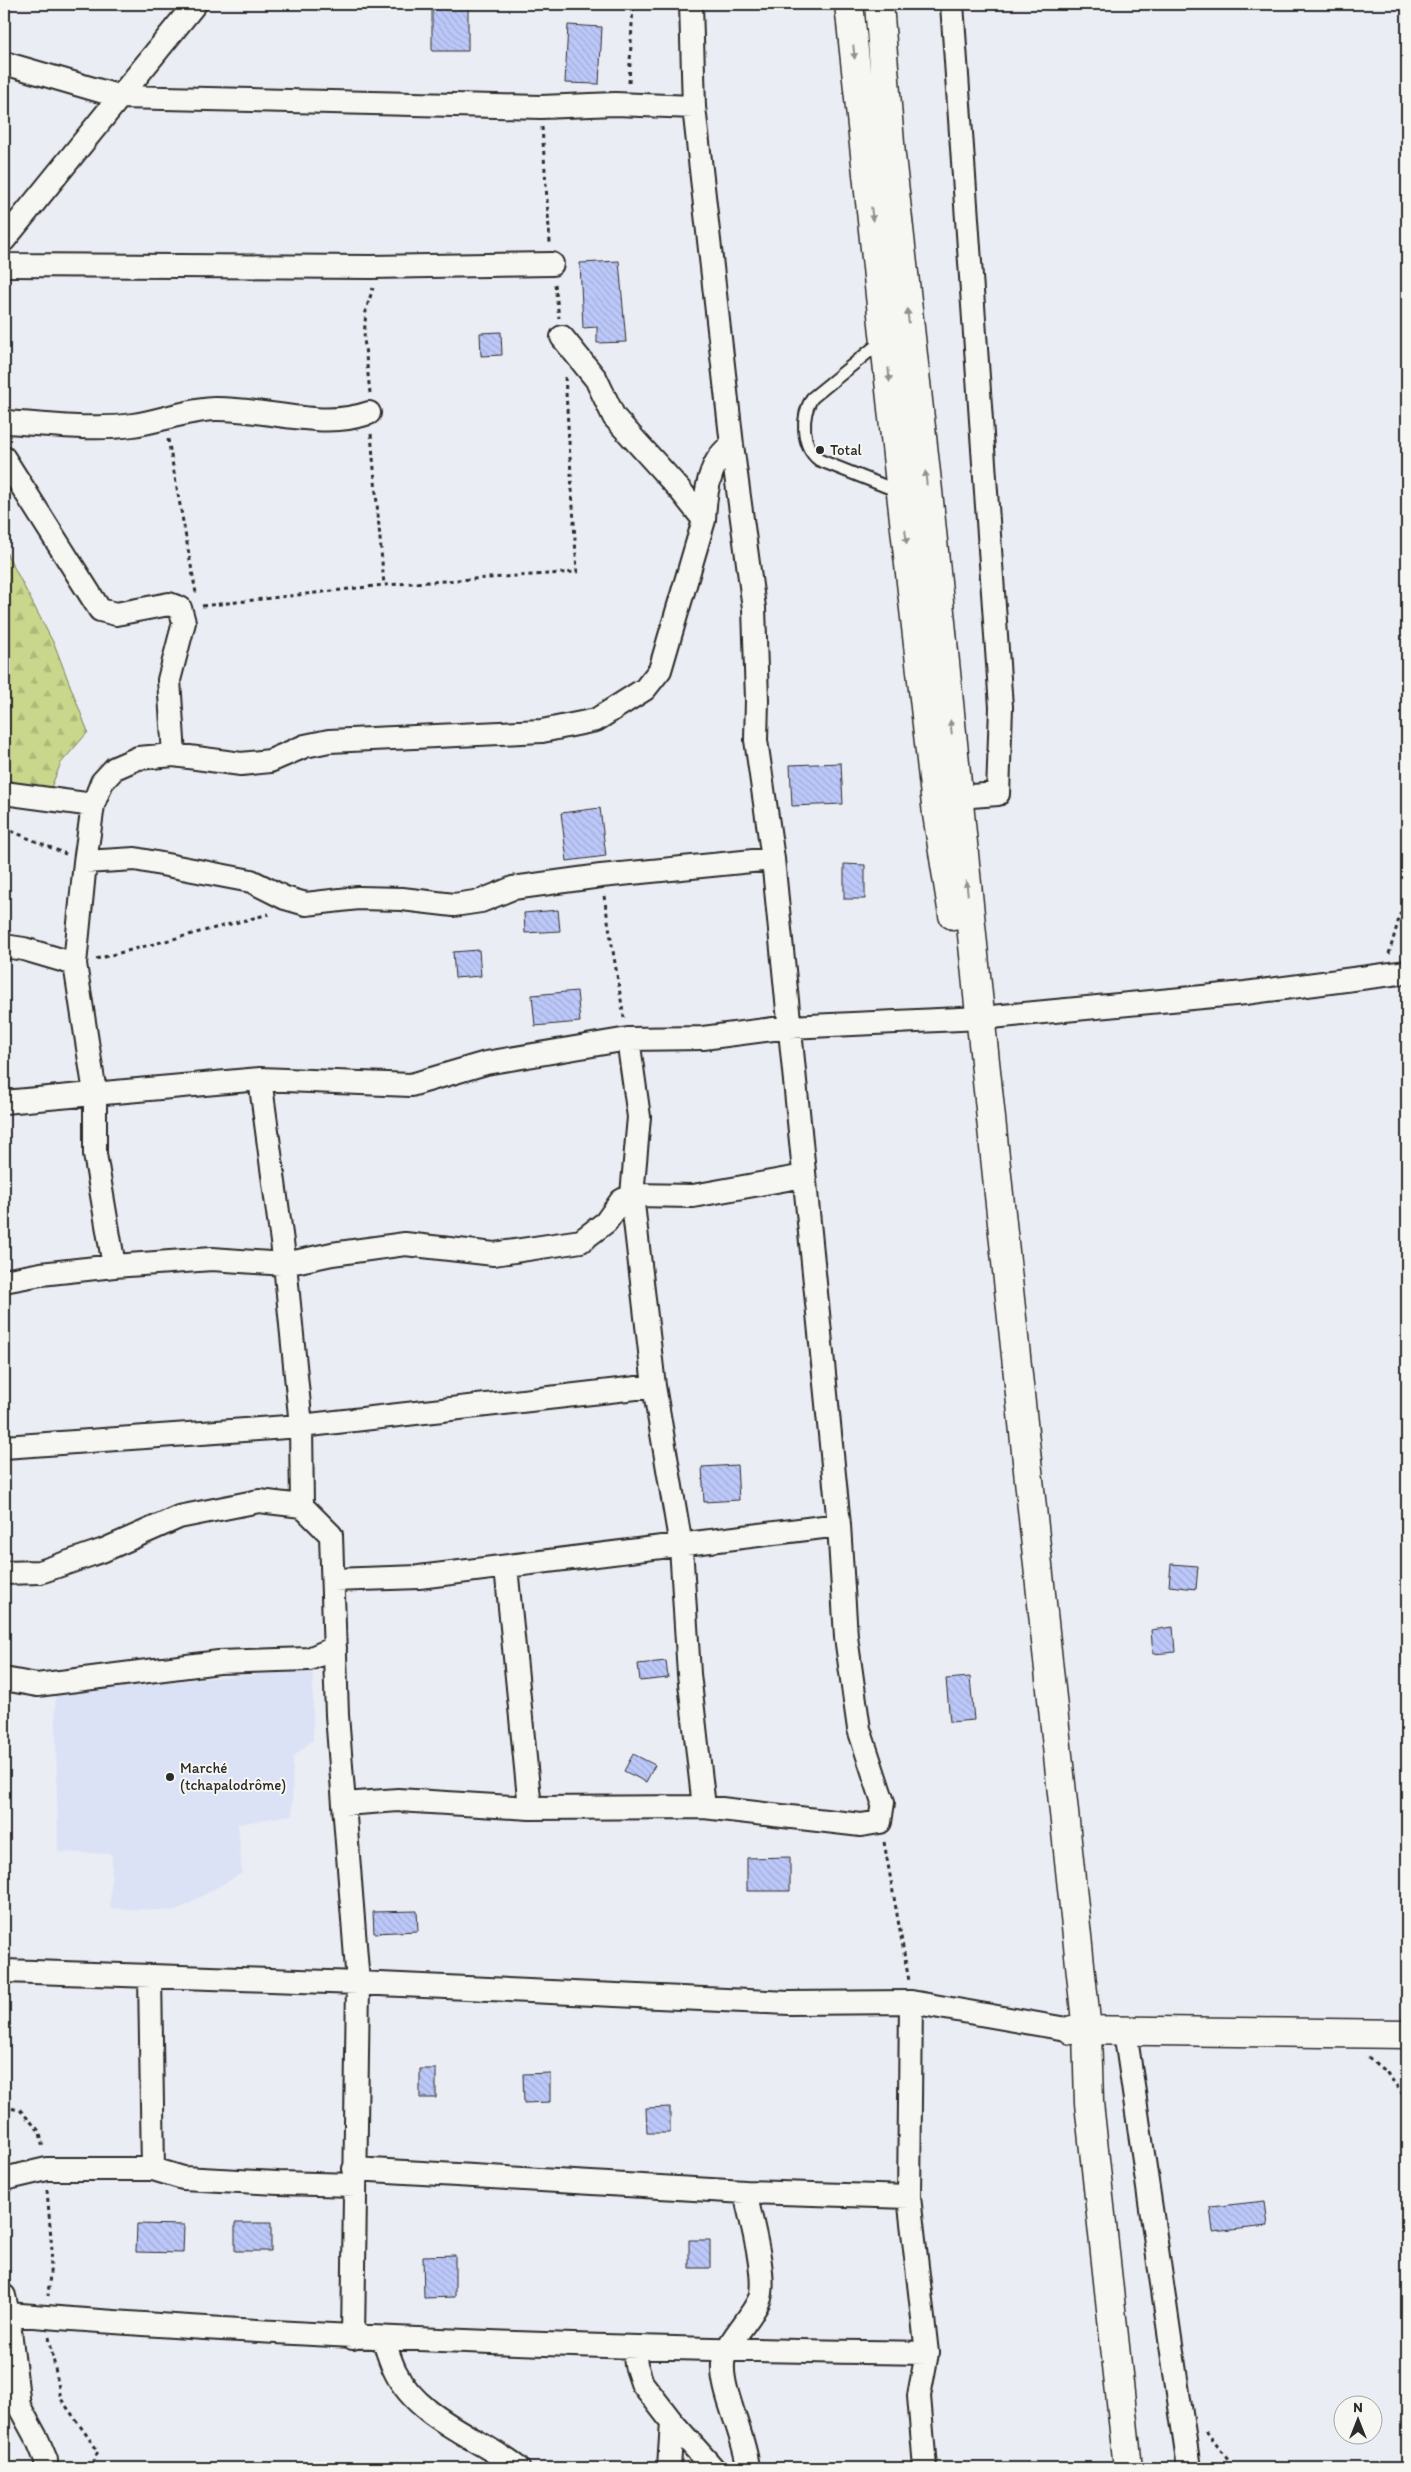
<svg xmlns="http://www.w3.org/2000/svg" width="1411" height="2472" font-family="Itim,sans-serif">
	<defs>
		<pattern id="forest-firs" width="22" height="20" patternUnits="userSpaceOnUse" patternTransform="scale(1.25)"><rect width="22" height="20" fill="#c8d78b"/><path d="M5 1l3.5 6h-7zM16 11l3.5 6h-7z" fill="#acb978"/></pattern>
		<pattern id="building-back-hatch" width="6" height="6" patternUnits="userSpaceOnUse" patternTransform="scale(1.25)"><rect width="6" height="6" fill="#bcc8f9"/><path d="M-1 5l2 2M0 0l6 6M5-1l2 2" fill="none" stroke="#a2acd6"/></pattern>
	</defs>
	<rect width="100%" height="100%" fill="#eaedf3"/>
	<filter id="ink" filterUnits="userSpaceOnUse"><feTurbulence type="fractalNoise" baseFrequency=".02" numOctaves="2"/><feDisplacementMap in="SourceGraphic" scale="10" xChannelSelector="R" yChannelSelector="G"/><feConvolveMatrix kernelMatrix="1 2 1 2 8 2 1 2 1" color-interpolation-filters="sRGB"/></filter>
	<g filter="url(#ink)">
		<path fill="#dce2f5" d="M313 1670V1740L293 1757 292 1815 238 1824 242 1873 176 1911 110 1908 112 1854 58 1852 55 1690Z"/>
		<path fill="url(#forest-firs)" stroke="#7a815b" d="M4 548 55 646 88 732 61 763 47 797 4 790Z"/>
		<path fill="url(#building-back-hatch)" stroke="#2b2b2b" d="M432 4H468V51H432Z
			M568 25 602 27 599 84 565 83Z
			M619 261 626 342 597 343V327L583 328 580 263Z
			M501 332 502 355 481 356 480 333Z
			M841 763 843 804 792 806 790 765Z
			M600 808 606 856 567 861 561 813Z
			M844 864 865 865V899H844Z
			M558 910 560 931 525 933 524 913Z
			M479 950 481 976 455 978 453 952Z
			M577 991 580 1022 535 1026 532 995Z
			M737 1465 739 1500 704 1502 702 1467Z
			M1171 1564 1198 1566 1196 1589 1169 1586Z
			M1173 1627 1175 1652 1153 1654 1151 1630Z
			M666 1661 668 1678 640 1681 638 1664Z
			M970 1677 974 1720 950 1722 946 1679Z
			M633 1754 655 1765 646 1782 624 1771Z
			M790 1857V1891H747V1858Z
			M417 1911 418 1931 374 1933 373 1912Z
			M420 2069H436V2098H420Z
			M550 2073V2102L524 2103 523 2074Z
			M670 2107V2133H647L646 2108Z
			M1265 2201 1268 2226 1213 2232 1210 2207Z
			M235 2223H271V2251H235Z
			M137 2224 184 2225 183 2253 136 2252Z
			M689 2240H710V2268H689Z
			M455 2255V2297L424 2298 423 2256Z"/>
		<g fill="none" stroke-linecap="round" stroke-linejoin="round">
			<g stroke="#2b2b2b" stroke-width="15">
				<path id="lane" d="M882 341 812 398C801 416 801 446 819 460L900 492"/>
			</g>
			<g stroke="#2b2b2b" stroke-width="26">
				<path id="street" d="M952 4 1001 707 998 794 958 797
					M4 63 121 97 541 107 615 104 694 107
					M4 240 195 4
					M4 265 371 267 552 264
					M562 337 596 379 614 417 680 490 704 520
					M4 422C46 424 91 431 133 425 160 421 187 410 215 409 265 408 321 430 369 413
					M4 458 100 610 116 614 169 604 180 608 184 622 169 680 174 755 138 758 115 768 102 782 93 805 85 862 75 964 95 1093V1154L114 1266
					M174 755 241 764 270 761 305 746 329 741 542 731 596 720 645 689 660 670 704 520C705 495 709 459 732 445
					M4 793 93 805
					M85 862 135 859 251 881 285 898 306 904 358 898 402 899 454 905 481 901 513 888 601 876 773 859
					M4 946 24 949 75 964
					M628 1039 639 1117 632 1195 654 1386 681 1546 689 1674 704 1807
					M260 1079 285 1264 301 1426 302 1506 331 1535 337 1715 358 1983 353 2338
					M4 1102 260 1079 411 1085 486 1063 628 1039 703 1038 789 1027 981 1018 1245 993 1407 972
					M4 1281 41 1274 114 1266 212 1259 285 1264 332 1254 405 1244 494 1254 581 1241 606 1222 621 1201 632 1195 693 1196 804 1176
					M4 1447 301 1426 654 1386
					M506 1567 530 1808
					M4 1573 40 1572 104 1550 179 1517 259 1501 302 1506
					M333 1580 419 1577 839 1525
					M4 1679 37 1685 219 1662 309 1659 335 1648
					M344 1804 398 1800 530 1808 704 1807 861 1825 880 1822 883 1802 859 1729 846 1637 839 1525 773 859 756 740 757 700 754 608 732 445 694 107 691 4
					M4 1971 358 1983 789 2003 911 2002 1072 2030
					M150 1976 153 2169
					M911 2002 909 2197 927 2353 919 2396 925 2468
					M1125 2031 1189 2468
					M354 2169 745 2192 909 2197
					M4 2179 47 2169H153L183 2178 278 2183 355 2185
					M745 2192C750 2217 767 2275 760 2298 752 2319 724 2343 723 2364 721 2392 745 2436 748 2468
					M4 2296 8 2314 19 2406 38 2441 46 2460V2468
					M8 2314C314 2339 620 2349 927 2353
					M383 2339C387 2349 390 2361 395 2371 418 2419 478 2437 518 2468
					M634 2348 636 2365 642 2383 672 2422 713 2468
					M669 2468 672 2422"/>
			</g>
			<g stroke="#2b2b2b" stroke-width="31">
				<path id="secondary" d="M1072 2030 1407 2034"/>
			</g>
			<g stroke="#2b2b2b" stroke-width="31">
				<path id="primary" d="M849 4 901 493 937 814 953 915
					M879 4 891 156 928 491 978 995 1087 2031 1089 2103 1128 2468"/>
			</g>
			<path stroke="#2b2b2b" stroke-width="3" stroke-dasharray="4 4" stroke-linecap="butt" d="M629 83 633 4
				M542 127 550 243
				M555 284 559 318
				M370 393 364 338 366 310 373 288
				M371 434 384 585
				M168 439 196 593
				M202 606 384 585 577 572 565 376
				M4 828 66 854
				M604 896 624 1018
				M1389 954 1407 890
				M96 959 269 914
				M884 1842 909 1981
				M1368 2057 1387 2073 1407 2100
				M4 2107 20 2110 40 2132 43 2149
				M47 2190 52 2250 48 2296
				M49 2337 61 2399 98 2451 91 2468
				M1206 2431 1234 2468"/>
			<use href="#lane" stroke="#f6f6f2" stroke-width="11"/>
			<use href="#street" stroke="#f6f6f2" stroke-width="22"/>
			<use href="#secondary" stroke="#f6f6f2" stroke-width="28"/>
			<use href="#primary" stroke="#f6f6f2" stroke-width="28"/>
		</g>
		<defs><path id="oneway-solid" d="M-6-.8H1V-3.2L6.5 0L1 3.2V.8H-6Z" transform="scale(1.25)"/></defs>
		<g fill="#90908e">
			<use href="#oneway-solid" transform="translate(854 52) rotate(84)"/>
			<use href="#oneway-solid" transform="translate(872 214) rotate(84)"/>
			<use href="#oneway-solid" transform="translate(908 316) rotate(-96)"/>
			<use href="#oneway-solid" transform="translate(889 375) rotate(85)"/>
			<use href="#oneway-solid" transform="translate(926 478) rotate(-96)"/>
			<use href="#oneway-solid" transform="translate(906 537) rotate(83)"/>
			<use href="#oneway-solid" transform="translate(951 727) rotate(-96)"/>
			<use href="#oneway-solid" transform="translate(967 888) rotate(-96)"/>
		</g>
	</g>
	<g fill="#2b2b2b" stroke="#f6f6f2" stroke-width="2">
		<circle cx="820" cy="450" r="5"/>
		<circle cx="170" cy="1777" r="5"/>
	</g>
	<g text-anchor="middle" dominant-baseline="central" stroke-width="4" stroke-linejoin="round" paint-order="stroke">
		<g font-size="15" fill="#2b2b2b" stroke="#f6f6f2" text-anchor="start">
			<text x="830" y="450">Total</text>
			<text x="180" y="1768">Marché<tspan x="180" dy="17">(tchapalodrôme)</tspan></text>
		</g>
	</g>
	<rect width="1411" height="2472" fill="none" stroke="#f6f6f2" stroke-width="20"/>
	<rect x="10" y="10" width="1391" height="2452" fill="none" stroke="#2b2b2b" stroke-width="2" filter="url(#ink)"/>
	<g transform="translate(1358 2420)"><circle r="24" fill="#f6f6f2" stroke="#a5a5a2"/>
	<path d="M0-4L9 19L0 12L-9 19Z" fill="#2b2b2b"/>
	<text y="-8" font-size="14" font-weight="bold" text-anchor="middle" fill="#2b2b2b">N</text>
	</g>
</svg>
